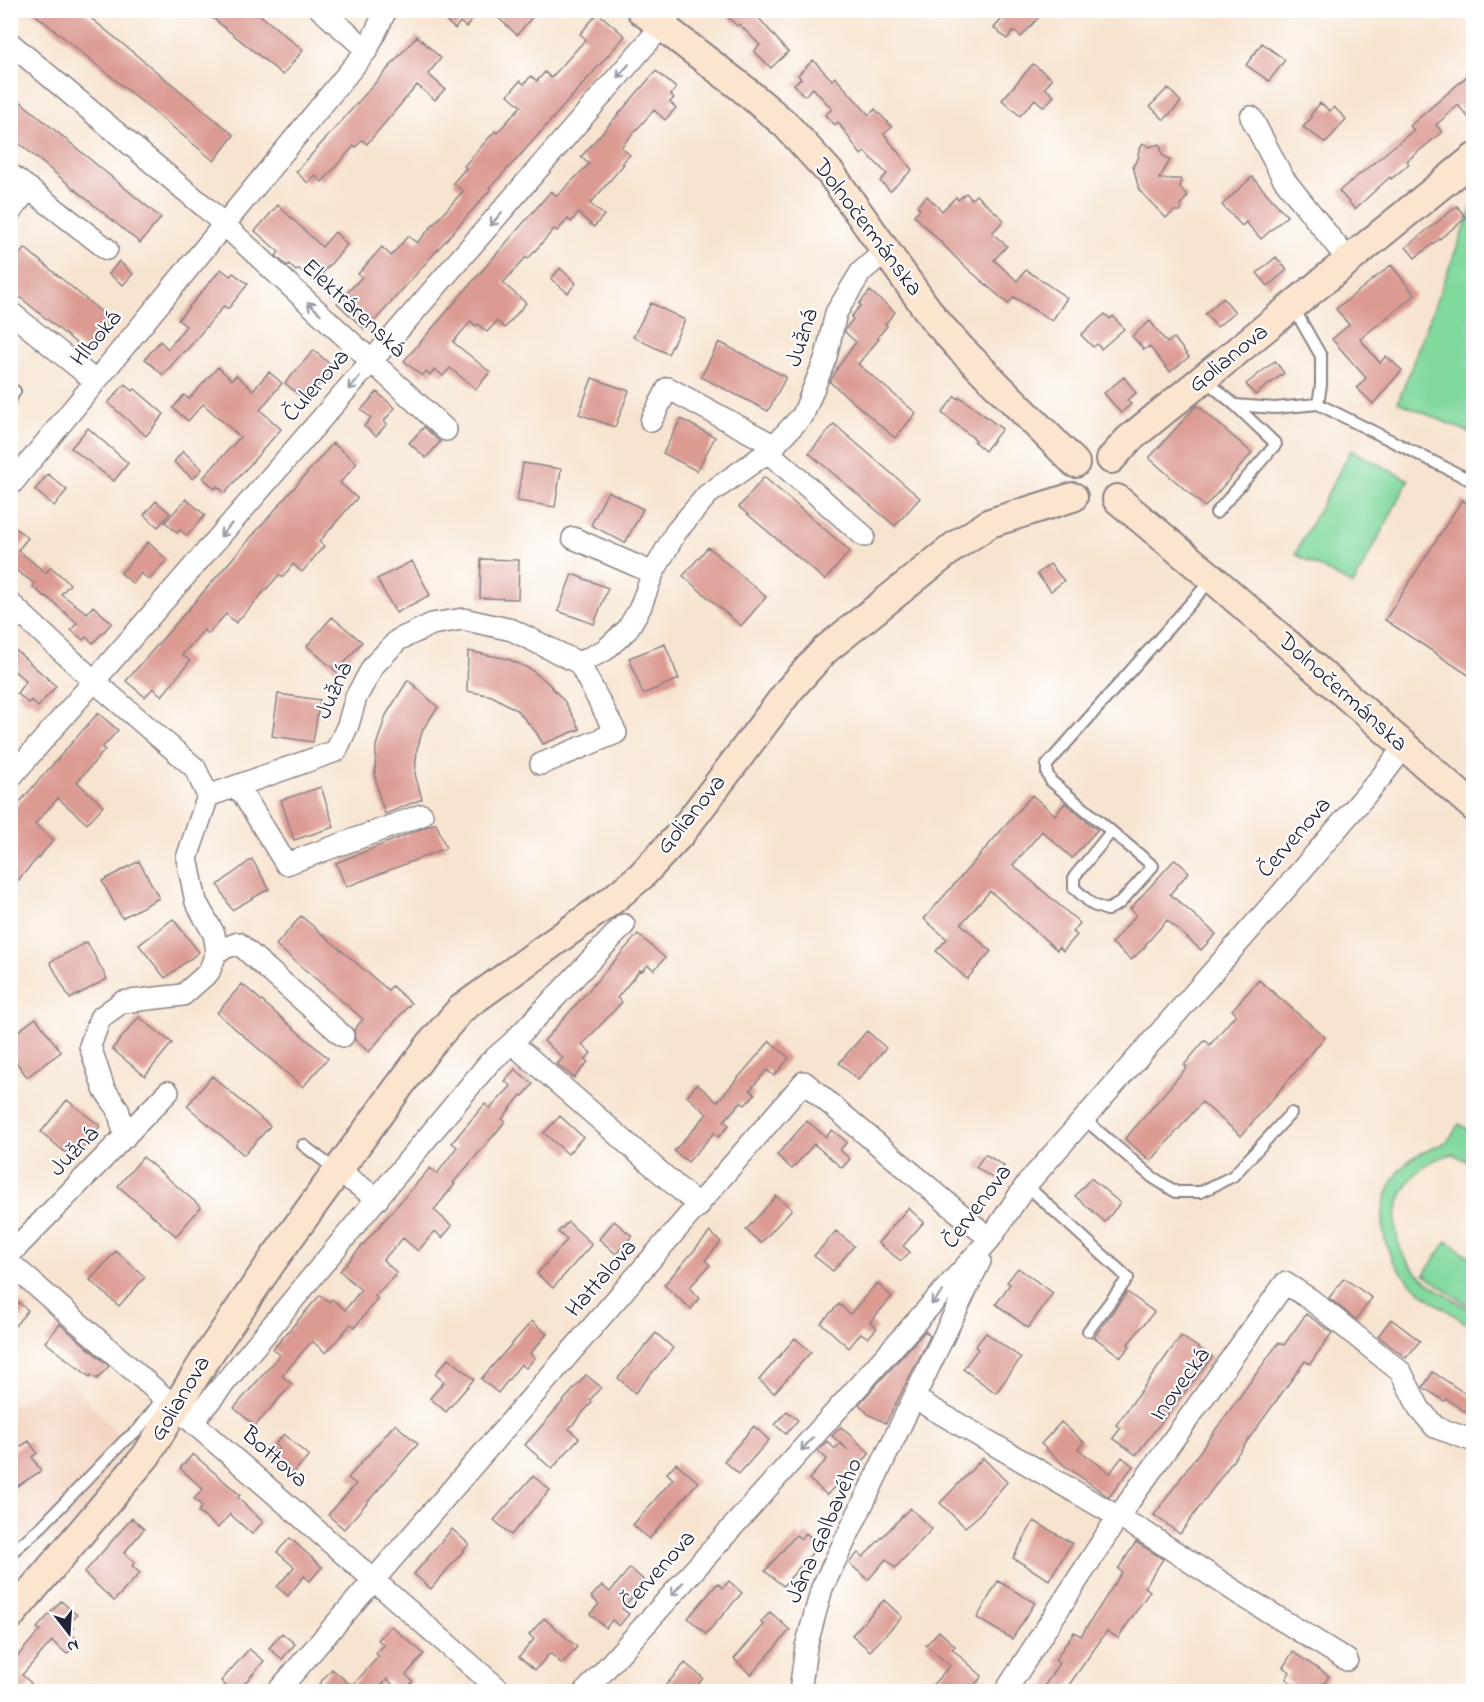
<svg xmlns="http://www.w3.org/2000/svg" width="1484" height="1702" font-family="'Indie Flower',sans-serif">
	<rect width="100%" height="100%" fill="#fff"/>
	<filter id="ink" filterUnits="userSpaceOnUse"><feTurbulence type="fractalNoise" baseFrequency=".0167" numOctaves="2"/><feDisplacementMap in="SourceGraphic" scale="12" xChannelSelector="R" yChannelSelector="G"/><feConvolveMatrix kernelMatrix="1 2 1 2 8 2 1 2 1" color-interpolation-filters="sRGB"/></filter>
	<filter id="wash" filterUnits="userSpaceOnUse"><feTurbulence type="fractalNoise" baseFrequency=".008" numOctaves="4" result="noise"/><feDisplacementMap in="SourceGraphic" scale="24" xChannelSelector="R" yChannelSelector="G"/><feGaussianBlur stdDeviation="1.35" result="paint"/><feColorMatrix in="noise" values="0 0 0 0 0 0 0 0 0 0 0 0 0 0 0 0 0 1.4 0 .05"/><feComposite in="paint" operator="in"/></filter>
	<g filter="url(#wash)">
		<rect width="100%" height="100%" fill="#f7e4d0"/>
		<path fill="#f3d4bf" d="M63 1374 134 1453 11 1596V1406L16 1405Z"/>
		<path fill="#82d99e" stroke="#527e6c" stroke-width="1.5" d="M1473 205H1474L1473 434 1398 402Z
			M1351 450 1409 480 1353 585 1295 554Z
			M1459 1124 1473 1133V1165L1454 1154C1403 1162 1378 1224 1410 1265 1426 1285 1453 1298 1473 1312V1328C1430 1298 1379 1275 1383 1213 1384 1195 1393 1177 1406 1164 1417 1152 1432 1150 1446 1142 1451 1139 1455 1129 1459 1124Z
			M1447 1241 1473 1259V1309L1424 1274Z"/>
		<g id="blocks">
			<path fill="#db9a92" d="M30 10H81L234 135 214 161Z
				M203 10H254L303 50 283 75Z
				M434 10H480L466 27 460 22 455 29Z
				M490 10H538L517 35Z
				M721 10H752L788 52 771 68 754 51 760 45 739 24 737 26Z
				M990 10H1030L1038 18 1021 37 1014 31 1007 39 994 28 1001 20Z
				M598 13 625 36 517 159 489 188 491 189 366 331 337 303 362 277 358 274 382 247 391 256 408 236 417 243 463 191 453 183 466 168 464 166 495 131 497 133 521 106 508 95 520 81 524 84 531 76 537 81 545 72 551 78 586 39 580 34Z
				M417 36 441 58 428 74 445 89 435 100 417 85 367 144 362 140 356 147 354 146 322 182 315 175 308 183 296 172Z
				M1262 43 1285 60 1269 81 1246 65Z
				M813 60 832 80 835 77 869 115 875 109 892 127 884 134 912 170 890 191 880 181 887 174 865 152 861 155 838 122 835 125 825 115 832 109 813 88 804 96 794 84 801 79 798 75Z
				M1033 64 1052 79 1045 88 1054 96 1044 107 1035 99 1020 116 1002 100Z
				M656 71 676 88 671 95 674 98 670 102 676 108 665 120 654 110 621 147 630 155 622 163 624 164 590 204 604 215 594 227 578 213 571 222 568 219 557 231 554 229 528 259 526 257 503 283 526 303 505 328 497 321 487 332 478 324 476 326 471 321 453 342 490 372 476 389 450 368 443 376 435 369 430 375 426 371 422 376 404 361 551 191 557 196 589 164 581 157Z
				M1473 71V123L1458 105 1436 125 1442 132 1407 161 1409 164 1391 179 1390 177 1355 209 1339 191 1414 130 1410 126Z
				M1168 88 1181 102 1164 120 1150 106Z
				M10 93 161 218 140 243 10 136Z
				M1320 103 1330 111 1334 107 1346 119 1326 143 1303 127 1312 117 1310 116Z
				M1143 143 1149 147 1160 144 1162 155 1170 160 1159 179H1181L1180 188 1188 196 1181 204V211H1174L1166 218 1139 190 1133 166 1139 157 1138 153Z
				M1252 177 1287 216 1261 239 1246 222 1242 226 1222 205Z
				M966 193 972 199 976 195 1004 220 992 233 1007 246 994 260 1017 281 1026 270 1067 298 1052 321 1014 297 1008 304 960 262 914 215 920 209 917 206 927 196 942 211 956 197 958 200Z
				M278 205 322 247 335 232 347 245 315 282 299 269 296 271 289 264 287 266 276 256 279 252 255 231Z
				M1457 206 1466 218 1415 258 1406 247Z
				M25 248 112 321 87 352 10 289V265Z
				M1276 257 1287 270 1268 286 1257 273Z
				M119 261 133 274 123 285 109 274Z
				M1391 265 1415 295 1360 339 1380 363 1386 356 1402 370 1373 404 1357 388 1366 378 1332 339 1349 325 1336 309Z
				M560 268 576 283 568 293 551 279Z
				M221 269 230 276 233 273 248 284 228 309 224 306 185 352 184 351 163 375 145 359 160 341 168 349 186 326 178 320Z
				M870 291 895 312 885 324 887 326 877 338 879 339 858 364 916 413 895 438 830 382 838 367 856 342 845 332 846 328 853 319 851 317 861 305 859 304Z
				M1223 298 1235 312 1217 327 1205 314Z
				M651 303 685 320 668 354 633 337Z
				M1105 314 1110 319 1113 316 1124 329 1101 349 1097 344 1093 347 1081 335Z
				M1150 321 1167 343 1174 338 1189 357 1170 372 1149 346 1144 350 1132 336Z
				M719 342 786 377 768 411 701 377Z
				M314 350 334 368 305 400 285 383Z
				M1275 361 1284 373 1255 395 1246 384Z
				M218 367 232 380 236 375 253 390 269 372 282 383 260 410 281 429 225 493 217 486 215 489 203 478 240 437 203 404 188 421 173 408 184 395 189 399Z
				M1124 377 1136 393 1127 400 1131 404 1121 413 1104 393Z
				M592 378 629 391 615 427 579 414Z
				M125 384 133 391 135 389 164 414 146 436 108 403Z
				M377 392 395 408 384 421 387 424 376 436 364 426 371 418 361 410Z
				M955 396 959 399 960 397 1002 429 985 451 974 442 976 440 942 413Z
				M1197 405 1252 453 1205 507 1149 458Z
				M681 419 715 437 697 471 663 453Z
				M834 424 920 498 895 526 809 453Z
				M424 427 440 442 426 458 409 443Z
				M88 428 128 463 114 481 71 448Z
				M333 443 357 463 340 483 357 498 319 542 324 546 302 572 293 564 283 577 279 575 236 623 226 614 208 634 204 630 182 655 190 661 162 696 153 688 145 697 126 681Z
				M183 451 202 469 193 479 174 462Z
				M523 463 561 469 555 507 517 501Z
				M48 474 67 490 54 506 35 490Z
				M764 477 850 551 825 580 739 507Z
				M608 491 643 509 625 543 591 525Z
				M186 499 205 515 187 536 180 530 177 533 165 522Z
				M1462 500 1473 507V678L1385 620Z
				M156 501 170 513 158 527 144 515Z
				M10 524 28 538 18 550 46 573 51 567 70 584 61 594 87 613 93 606 112 623 93 643 86 637 83 640 71 630 77 623 46 596 45 597 33 587 35 584 10 566Z
				M148 542 167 560 149 580 141 573 133 584 121 573Z
				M708 547 766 597 741 626 683 576Z
				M481 559 519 560 518 599 480 598Z
				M412 561 430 595 396 613 377 579Z
				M1050 564 1064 581 1051 591 1037 574Z
				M572 574 608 588 594 624 558 611Z
				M332 617 362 642 337 672 307 646Z
				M665 644 679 679 643 694 629 658Z
				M10 645 56 686 38 707 31 700 28 703 17 693 26 681 10 667Z
				M468 651 508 659 530 669 548 683 565 702 580 729 543 744 536 732 517 710 492 696 467 691Z
				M408 680 438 707 423 729 417 749 415 774 422 799 385 814 379 796 375 776 376 746 386 715Z
				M278 694 320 700 313 742 272 736Z
				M98 713 118 730 102 748 105 750 77 782 103 806 87 824 58 798 35 824 54 840 10 889V813Z
				M321 787 334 827 294 840 281 800Z
				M1032 795 1055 815 1065 803 1097 830 1072 858 1042 831 1013 865 1080 923 1073 932 1077 935 1063 951 1059 947 1057 950 990 891 961 924 991 951 967 979 936 951 947 939 924 919Z
				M436 823 446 848 346 887 336 863Z
				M252 859 269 889 232 910 218 885Z
				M1175 859 1189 872 1170 894 1216 934 1201 950 1167 920 1145 945 1146 946 1131 960 1112 943 1136 915 1130 909Z
				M139 861 159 898 122 918 102 881Z
				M301 916 388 990 392 986 411 1003 369 1052 355 1040 354 1030 363 1019 276 945Z
				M173 919 199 952 165 978 139 945Z
				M638 934 665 958 654 970 648 965 642 971 640 970 617 998 622 1002 582 1045 591 1053 585 1060 588 1062 574 1078 557 1064 563 1058 544 1041Z
				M87 942 107 979 70 999 50 962Z
				M1259 980 1325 1037 1241 1136 1202 1102 1151 1161 1125 1139 1187 1067 1184 1065 1205 1040 1210 1045 1236 1014 1232 1010Z
				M242 984 328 1058 303 1087 217 1013Z
				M139 1017 172 1043 145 1076 112 1049Z
				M36 1018 61 1052 27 1077 10 1054V1037Z
				M867 1031 886 1048 858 1080 839 1063Z
				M770 1041 789 1058 774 1076 767 1070 750 1090 755 1094 745 1105 741 1102 724 1121 729 1125 719 1137 714 1133 688 1162 674 1151 707 1114 687 1096 697 1084 717 1102Z
				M515 1069 533 1084 523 1096 521 1095 502 1119 505 1121 500 1128 453 1183 455 1184 434 1210 452 1226 442 1238 435 1231 418 1251 403 1238 383 1260 397 1273 375 1296 377 1299 355 1327 351 1324 326 1353 312 1341 282 1376 292 1384 255 1426 234 1408 280 1355 273 1349 320 1295 329 1302 332 1299 345 1310 361 1290 340 1271 430 1168 437 1174 457 1147 452 1143 465 1127 485 1104 490 1109 511 1086 505 1081Z
				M212 1076 270 1126 244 1155 187 1106Z
				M67 1100 100 1126 73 1159 41 1132Z
				M560 1116 583 1137 568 1154 544 1133Z
				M807 1121 826 1137 832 1130 847 1142 840 1150 850 1159 842 1168 814 1144 792 1169 777 1155Z
				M985 1154 1004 1166 995 1180 976 1167Z
				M143 1157 201 1207 176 1236 118 1186Z
				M1091 1178 1120 1203 1105 1222 1075 1196Z
				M776 1196 792 1209 761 1243 746 1230Z
				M908 1208 924 1222 903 1246 910 1252 901 1261 878 1243Z
				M614 1221 632 1236 616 1254 599 1239Z
				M568 1222 592 1244 553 1288 537 1274 567 1240 558 1232Z
				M836 1231 854 1246 833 1271 814 1256Z
				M710 1232 721 1242 705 1260 710 1265 689 1288 700 1298 691 1309 664 1285Z
				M116 1251 145 1277 119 1306 90 1280Z
				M1018 1268 1053 1293 1028 1328 996 1304 1010 1284 1007 1282Z
				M1344 1278 1372 1298 1356 1320 1329 1298Z
				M877 1283 892 1297 870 1322 877 1328 868 1338 861 1333 849 1348 821 1323 839 1304 850 1314Z
				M1127 1292 1154 1312 1128 1344 1130 1346 1121 1357 1094 1337Z
				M10 1296 28 1310 10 1332Z
				M1306 1314 1332 1333 1310 1364 1305 1361 1180 1534 1154 1515 1279 1342 1284 1345Z
				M1391 1319 1420 1341 1406 1358 1378 1336Z
				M532 1321 547 1334 530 1354 535 1358 526 1368 521 1364 498 1393 481 1379Z
				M60 1324 109 1366 97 1379 91 1375 90 1377 45 1342Z
				M925 1331 930 1336 886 1423 868 1414 859 1404Z
				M656 1333 673 1348 635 1393 618 1378Z
				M986 1333 1021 1358 996 1393 963 1369 978 1349 975 1347Z
				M1181 1336 1212 1357 1136 1455 1113 1438 1121 1428 1116 1425Z
				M795 1338 811 1352 774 1393 759 1380Z
				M449 1358 474 1379 446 1412 430 1398 444 1382 435 1374Z
				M1433 1372 1473 1399V1417L1446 1399 1444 1401 1423 1387Z
				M586 1375 601 1387 590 1400 592 1402 569 1429 579 1438 552 1469 525 1445Z
				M787 1411 798 1420 786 1434 775 1425Z
				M1061 1422 1084 1442 1078 1449 1110 1473 1122 1457 1133 1466 1109 1497 1064 1465 1041 1444Z
				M395 1424 418 1444 344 1529 328 1515 356 1484 348 1478Z
				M754 1426 769 1440 739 1474 724 1461Z
				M841 1427 870 1453 861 1463 858 1460 827 1495 809 1479 827 1459 818 1451 827 1441 835 1449 840 1443 848 1450 832 1436Z
				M284 1434 309 1456 292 1474 271 1457 279 1448 275 1444Z
				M29 1441 37 1453 32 1457 41 1471 10 1491V1453Z
				M193 1454 240 1495 238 1498 263 1522 252 1534 230 1514 218 1528 198 1512 202 1506 194 1499 203 1489 180 1468Z
				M983 1458 1007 1482 976 1518 965 1527 940 1503Z
				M676 1463 698 1482 649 1539 633 1525 673 1479 667 1473Z
				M533 1476 550 1490 511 1535 494 1520Z
				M910 1508 932 1529 895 1568 886 1559 868 1580 849 1563 858 1553 863 1557Z
				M132 1518 144 1529 124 1553 135 1562 132 1566 140 1573 114 1601 84 1573Z
				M1034 1521 1072 1543 1049 1580 1013 1558Z
				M452 1529 469 1544 431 1589 414 1574Z
				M806 1533 819 1545 783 1586 765 1571 796 1535 801 1539Z
				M290 1538 322 1567 310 1581 304 1576 288 1596 277 1587 294 1567 277 1552Z
				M1136 1542 1163 1559 1145 1587 1150 1591 1118 1638 1107 1631 1064 1692H1041L1059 1663 1055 1660 1074 1632 1081 1636 1122 1572 1118 1569Z
				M630 1568 646 1582 622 1609 629 1614 619 1626 612 1620 606 1628 590 1614 599 1604 591 1597 602 1585 610 1592Z
				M729 1581 742 1593 706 1634 688 1618 718 1583 723 1588Z
				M998 1581 1035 1603 1012 1639 977 1618Z
				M884 1600 902 1617 870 1651 852 1635Z
				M61 1601 77 1615 69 1624 74 1628 70 1633 79 1641 67 1654 52 1641 22 1675 31 1683 24 1692H10V1665L40 1630 37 1628Z
				M770 1612 790 1630 751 1675 734 1659 764 1625 761 1622Z
				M544 1618 577 1647 562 1664 550 1653 535 1670 519 1657 534 1639 529 1635Z
				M391 1626 424 1654 406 1675 413 1681 404 1692H401L387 1679 376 1692H312L332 1669 352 1686 379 1656 376 1654 384 1645 378 1640Z
				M939 1631 955 1646 952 1649 982 1676 969 1692H926L950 1666 926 1645Z
				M282 1633 295 1644 282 1659 269 1648Z
				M249 1649 264 1661 237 1692H232L221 1681Z
				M1293 1652 1329 1676 1319 1692H1305L1286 1679 1290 1672 1283 1667Z
				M685 1663 703 1678 692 1692H660Z"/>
		</g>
	</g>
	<g filter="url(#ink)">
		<use href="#blocks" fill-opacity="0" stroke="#8c8386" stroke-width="1.5"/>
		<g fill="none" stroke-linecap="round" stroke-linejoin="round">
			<g stroke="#8c8386" stroke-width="14">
				<path id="lane" d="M1293 307 1321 356V385L1318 404
					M1205 380 1235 405 1276 444 1216 513
					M10 400 15 391
					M1235 405 1275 408 1318 404 1474 482
					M1111 832 1074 877V888L1093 905 1107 910 1120 903 1153 866 1051 781 1047 773V765L1212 579
					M1083 1118 1152 1177 1176 1192H1201L1233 1176 1291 1113
					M303 1145 336 1170
					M1026 1185 1128 1278 1088 1331
					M10 1554 42 1526 125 1440 138 1430 164 1396"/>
			</g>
			<g stroke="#8c8386" stroke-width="24">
				<path id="street" d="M321 10 367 50
					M10 43 206 208 446 430
					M1251 117 1283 178 1348 260
					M10 174 107 249
					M10 212 29 188
					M10 312 95 381
					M651 421 668 388 775 446
					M768 452 864 536
					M10 486 367 50 386 10
					M573 538 653 573
					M10 603 94 681 195 768 208 796
					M541 764 616 733 579 663
					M10 778 661 27 673 10
					M238 786 286 864 422 815
					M217 951 238 943 343 1036
					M512 1043 699 1206
					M125 1137 118 1109 104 1089 90 1046 100 1018 122 1002 183 995 209 972 217 951 214 934 196 902 187 858 208 796 336 751 348 725 356 697 374 665 398 640 432 624 463 619 512 630 579 663 605 650 627 630 640 608 653 573 676 532 707 495 768 452 803 415 826 357 836 313 861 272 885 251
					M338 1171 378 1199
					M10 1254 168 1092
					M10 1263 502 1692
					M914 1398 1146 1533 1238 1593 1347 1660
					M193 1421 489 1063 512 1043 624 925
					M277 1692 804 1082 990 1239
					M585 1692 990 1239 1026 1185 1282 893 1382 776 1403 748
					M800 1692 806 1647 822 1588 980 1261
					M1005 1692 1118 1517 1285 1283 1310 1299 1401 1372 1419 1408 1435 1427 1474 1441"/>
			</g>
			<g stroke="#8c8386" stroke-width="32">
				<path id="secondary" d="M641 10 741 87 785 124 832 175 934 319 961 349 1075 463
					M1111 459 1128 440 1474 158
					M1117 499 1212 578 1474 807
					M10 1616 146 1456 206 1358 273 1260 392 1096 430 1045 461 1009 611 901 641 876 681 833 790 689 825 650 955 546 990 523 1073 497"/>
			</g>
			<use href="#lane" stroke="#fff" stroke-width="10"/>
			<use href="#street" stroke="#fff" stroke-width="21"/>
			<use href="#secondary" stroke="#fce5cf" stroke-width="28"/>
		</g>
		<defs><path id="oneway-shaft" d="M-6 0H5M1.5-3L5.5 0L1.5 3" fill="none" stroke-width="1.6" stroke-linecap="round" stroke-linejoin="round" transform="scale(1.5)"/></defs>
		<g stroke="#9c9ca7">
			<use href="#oneway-shaft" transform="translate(623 71) rotate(131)"/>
			<use href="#oneway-shaft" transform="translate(496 219) rotate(131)"/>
			<use href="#oneway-shaft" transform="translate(314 308) rotate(-137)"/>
			<use href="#oneway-shaft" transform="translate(354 383) rotate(131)"/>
			<use href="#oneway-shaft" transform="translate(226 530) rotate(131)"/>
			<use href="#oneway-shaft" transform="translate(937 1298) rotate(132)"/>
			<use href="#oneway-shaft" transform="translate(807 1444) rotate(132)"/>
			<use href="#oneway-shaft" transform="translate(677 1589) rotate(132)"/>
		</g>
	</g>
	<g text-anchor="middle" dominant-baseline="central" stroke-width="4.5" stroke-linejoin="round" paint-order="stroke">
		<g font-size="24" fill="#22223b" stroke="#fff">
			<text transform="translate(867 228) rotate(53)">Dolnočermánska</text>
			<text transform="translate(353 309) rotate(43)">Elektrárenská</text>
			<text transform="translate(803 338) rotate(-72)">Južná</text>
			<text transform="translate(97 339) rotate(-50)">Hlboká</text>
			<text transform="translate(1229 359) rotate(-39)">Golianova</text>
			<text transform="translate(317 386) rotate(-49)">Čulenova</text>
			<text transform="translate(335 691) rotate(-66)">Južná</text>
			<text transform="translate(1342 693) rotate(42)">Dolnočermánska</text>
			<text transform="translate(692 815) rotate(-51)">Golianova</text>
			<text transform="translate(1295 838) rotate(-49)">Červenova</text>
			<text transform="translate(75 1152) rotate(-46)">Južná</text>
			<text transform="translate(978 1207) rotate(-53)">Červenova</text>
			<text transform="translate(602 1279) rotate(-49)">Hattalova</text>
			<text transform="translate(1181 1385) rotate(-54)">Inovecká</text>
			<text transform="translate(181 1399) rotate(-59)">Golianova</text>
			<text transform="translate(274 1458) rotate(41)">Bottova</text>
			<text transform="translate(825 1531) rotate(-66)">Jána Galbavého</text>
			<text transform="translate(659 1571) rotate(-48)">Červenova</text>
		</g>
	</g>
	<rect width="1484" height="1702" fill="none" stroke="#fff" stroke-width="36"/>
	<g transform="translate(69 1633) rotate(163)" stroke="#ffffff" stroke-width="4.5" paint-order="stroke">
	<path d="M0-4.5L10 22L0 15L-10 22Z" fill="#22223b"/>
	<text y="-9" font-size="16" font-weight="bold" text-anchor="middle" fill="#22223b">N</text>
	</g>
</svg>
